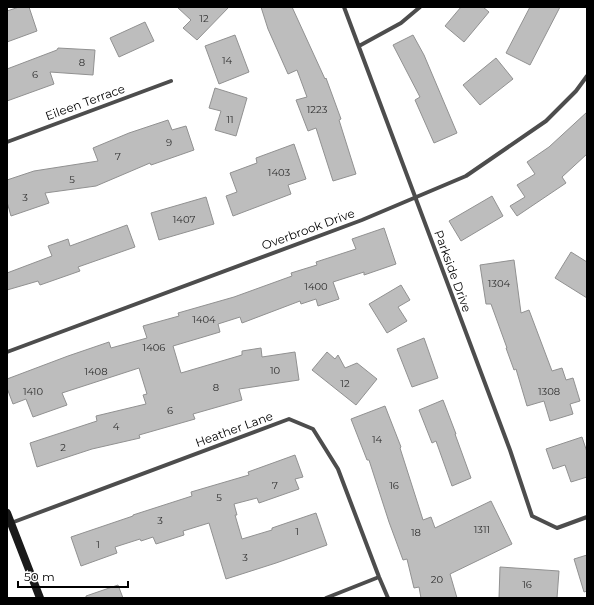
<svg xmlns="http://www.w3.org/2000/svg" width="594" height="605" font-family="Montserrat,sans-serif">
	<rect width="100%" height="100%" fill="#fff"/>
	<path fill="#bdbdbd" stroke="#919191" d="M19 7H29L37 31 7 42V11Z
		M177 7H229L197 40 183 28 191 20Z
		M261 7H292L325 79 326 78 341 119 339 120 356 174 333 181 316 128 308 131 296 100 307 97 297 70 288 74 268 29Z
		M461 7H483L489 12 464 42 445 26Z
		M530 7H560L530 65 506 53Z
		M145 22 154 41 119 57 110 38Z
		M235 35 249 72 219 84 205 46Z
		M413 35 424 55 457 133 434 143 415 100 420 97 393 45Z
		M58 48 95 50 93 75 50 72 54 84 7 101V69L57 50Z
		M496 58 513 79 480 105 463 85Z
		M215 88 247 98 236 136 215 130 221 111 209 108Z
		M587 112V154L562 177 566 183 517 216 510 206 525 197 517 185 535 174 527 162 549 147Z
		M168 120 172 130 186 126 194 150 151 165 150 163 96 186 45 193 49 203 11 216 7 202V180L34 171 98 161 93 148 129 133Z
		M294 144 306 179 288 185 291 194 233 216 226 196 237 192 230 173 257 163 256 158Z
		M492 196 503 216 461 241 449 221Z
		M206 197 214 224 159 240 151 213Z
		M127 225 135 247 78 267 80 271 40 285 38 281 7 290V273L52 256 48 246 68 239 70 246Z
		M384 228 396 264 364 275V272L333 282 339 299 318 306 316 299 301 304 300 301 242 323 240 317 218 324 220 332 173 346 181 373 242 355V351L261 348 262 357 295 352 299 380 239 389 242 400 193 414 195 419 139 435 140 438 92 449 37 467 30 443 97 421 96 416 146 404 143 395 147 394 139 368 62 393 67 405 33 417 26 399 13 404 7 388V379L68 356 109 342 111 348 147 338 143 326 179 316 178 313 234 297 292 276 291 273 317 265 316 262 356 249 352 239Z
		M571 252 587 262V298L555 278Z
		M514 260 521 313 529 310 552 371 562 368 566 380 573 378 580 401 570 404 573 414 550 421 544 401 527 406 516 369 514 370 506 348H507L491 304H486L480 265Z
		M401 285 410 300 398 307 407 321 387 333 369 304Z
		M424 338 438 378 412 387 397 349Z
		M327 352 335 359 338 355 345 368 357 363 377 379 356 405 312 370Z
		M443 400 456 434H455L471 478 452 486 436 441 432 443 419 410Z
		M385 406 401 447 400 448 423 520 431 517 435 528 491 501 512 544 450 574 457 598H421L419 587 414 588 407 559 403 560 389 522 369 460H367L351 419Z
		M582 437 587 452V477L571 482 565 465 553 469 546 449Z
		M295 455 303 477 295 479 299 489 259 503 257 498 234 504 237 515H235L242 539 272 530V528L316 513 327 545 276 563 226 579 209 523 183 531 184 535 156 544 153 537 141 541 140 539 115 547 117 553 81 566 71 537 133 516V515L192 496 191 492 249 475 248 472Z
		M587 555V591L584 592 574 559Z
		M500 567 559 571 557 598H499Z
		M118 585 123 598H86V596Z"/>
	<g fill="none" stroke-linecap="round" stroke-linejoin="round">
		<path stroke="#4d4d4d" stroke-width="4" d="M344 7 510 450 532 516 557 528 587 517
			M359 46 401 23 420 7
			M7 142 171 81
			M7 352 362 220 466 176 546 121 576 91 587 76
			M11 523 289 419 313 429 338 469 379 577 388 598
			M326 598 379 577"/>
		<path stroke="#1a1a1a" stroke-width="8" d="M7 513 40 598"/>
	</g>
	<g text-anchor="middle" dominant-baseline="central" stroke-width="3" stroke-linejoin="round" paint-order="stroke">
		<g font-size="10" fill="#2f2f2f">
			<text x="204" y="18">12</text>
			<text x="227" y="60">14</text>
			<text x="82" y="62">8</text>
			<text x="35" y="74">6</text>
			<text x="317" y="109">1223</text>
			<text x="230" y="119">11</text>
			<text x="169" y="142">9</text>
			<text x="118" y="156">7</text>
			<text x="279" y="172">1403</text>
			<text x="72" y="179">5</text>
			<text x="25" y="197">3</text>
			<text x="184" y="219">1407</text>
			<text x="499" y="283">1304</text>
			<text x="316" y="286">1400</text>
			<text x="204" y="319">1404</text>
			<text x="154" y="347">1406</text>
			<text x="275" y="370">10</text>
			<text x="96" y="371">1408</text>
			<text x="345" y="383">12</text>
			<text x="216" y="387">8</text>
			<text x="33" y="391">1410</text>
			<text x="549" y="391">1308</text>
			<text x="170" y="410">6</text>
			<text x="116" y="426">4</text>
			<text x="377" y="439">14</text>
			<text x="63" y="447">2</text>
			<text x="275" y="485">7</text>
			<text x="394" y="485">16</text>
			<text x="219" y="497">5</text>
			<text x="160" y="520">3</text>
			<text x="482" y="529">1311</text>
			<text x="297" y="531">1</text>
			<text x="416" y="532">18</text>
			<text x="98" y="544">1</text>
			<text x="245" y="557">3</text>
			<text x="437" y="579">20</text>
			<text x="527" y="584">16</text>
		</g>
		<g font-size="12" fill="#000" stroke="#fff">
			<text transform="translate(85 102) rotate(-20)">Eileen Terrace</text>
			<text transform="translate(308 229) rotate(-20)">Overbrook Drive</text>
			<text transform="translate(453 271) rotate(70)">Parkside Drive</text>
			<text transform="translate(234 429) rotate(-20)">Heather Lane</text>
		</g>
	</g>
	<rect width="594" height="605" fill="none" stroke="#000000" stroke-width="16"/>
	<path d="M18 581v6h110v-6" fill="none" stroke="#000000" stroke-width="2"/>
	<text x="24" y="581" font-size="12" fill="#000000" stroke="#ffffff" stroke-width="3" paint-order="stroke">50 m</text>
</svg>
